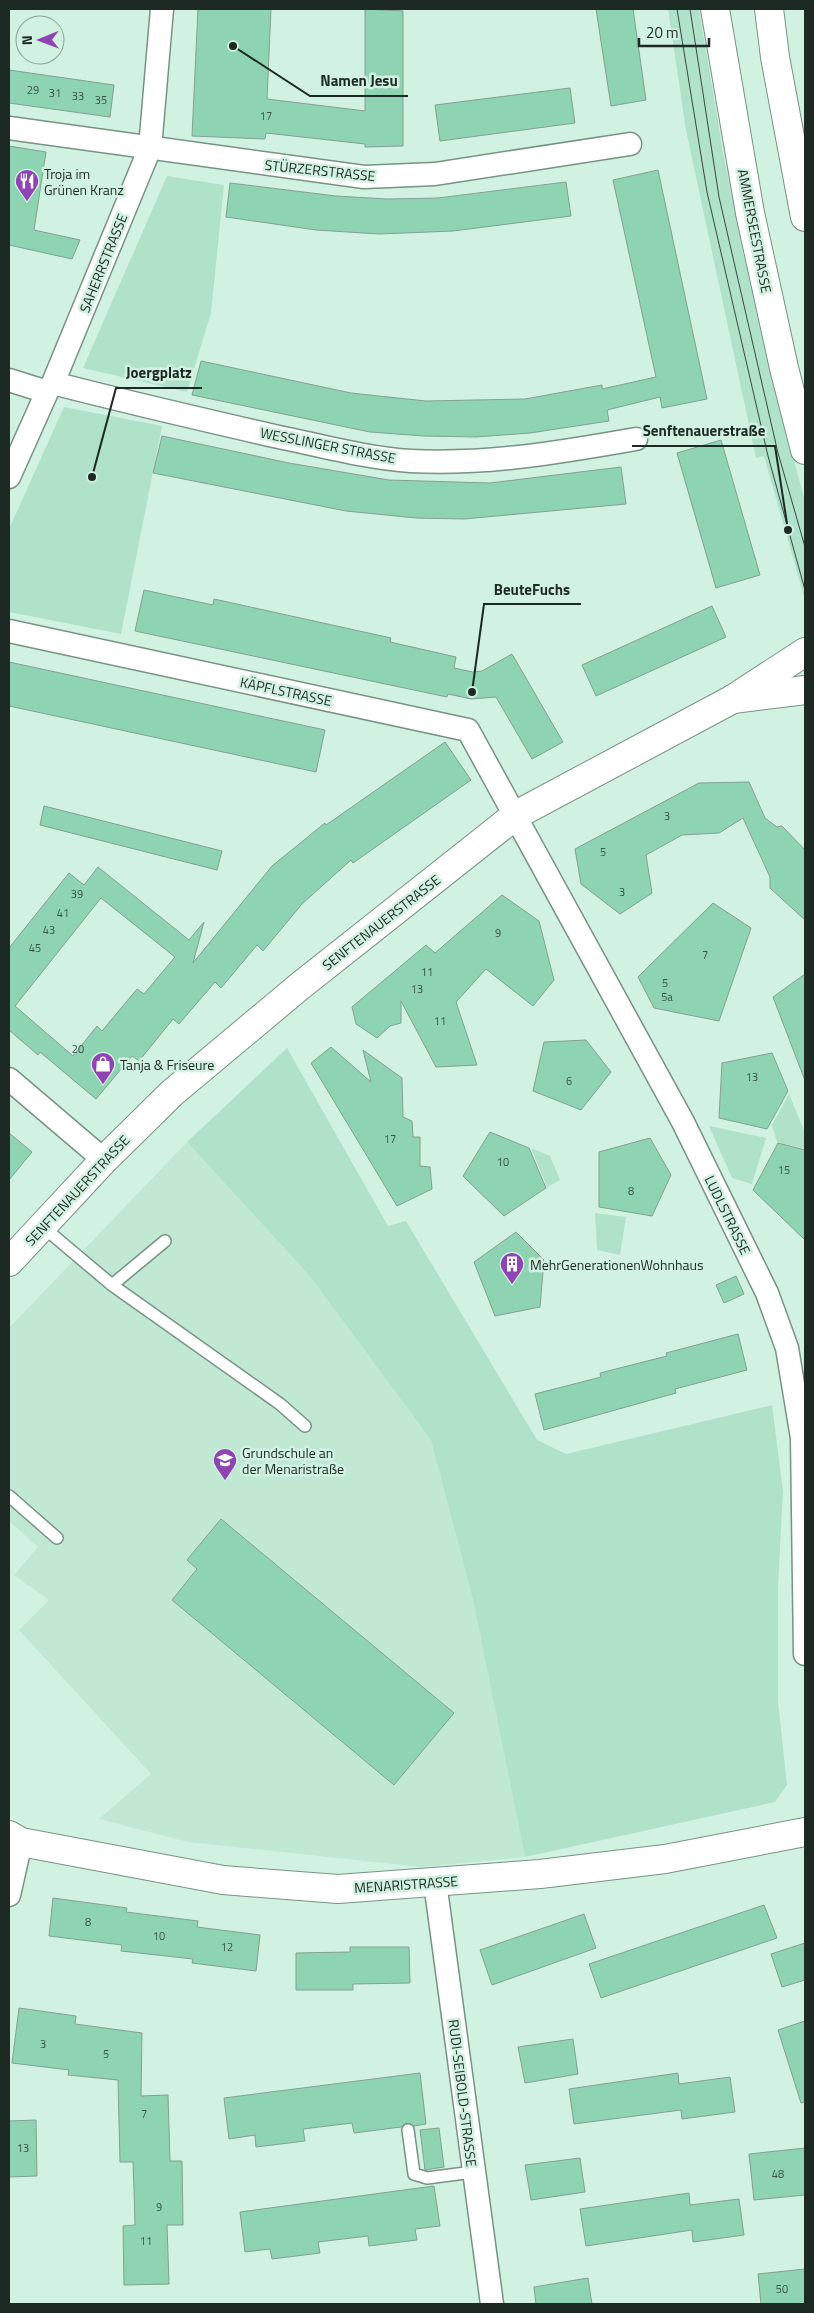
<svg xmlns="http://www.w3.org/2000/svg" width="814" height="2313" font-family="'Titillium Web',sans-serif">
	<rect width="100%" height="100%" fill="#d2f2e1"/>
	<path fill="#c1e8d3" d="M187 1142 309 1275 431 1440 473 1600 525 1857 421 1867 188 1842 99 1819 151 1774 19 1630 49 1600 14 1575 38 1547 9 1521V1328Z"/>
	<path fill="#afe2c8" d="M668 9H699L723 152 742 247 781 413 805 501V600L764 456 756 458 686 130Z
		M167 176 224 185 211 313 187 392 83 368Z
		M64 407 162 426 121 634 9 612V529Z
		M287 1048 388 1226 406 1221 537 1440 566 1454 772 1405 783 1491 778 1586V1701L787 1785 775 1802 525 1857 473 1600 431 1440 309 1275 187 1142Z
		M789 1094 805 1133V1149L777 1142 772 1125Z
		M709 1126 766 1138 752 1184 732 1178Z
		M531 1148 550 1156 560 1180 547 1187Z
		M595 1213 626 1217 620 1255 597 1250Z"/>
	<path fill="#8fd4b2" stroke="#83a091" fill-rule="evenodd" d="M198 9H271L267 99 365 111V9L403 11V146L365 147V144L266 133 265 139 192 136Z
		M596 9H633L646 100 611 106Z
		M9 70 114 85 110 117 9 103Z
		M570 88 575 123 440 141 435 105Z
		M9 146 46 152 34 230 80 240 72 259 9 245Z
		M658 170 707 399 662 408 660 397 607 410 609 421 530 433 476 437 424 436 370 432 192 395 201 361 351 393 426 401 525 399 602 385V389L656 377 613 180Z
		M566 182 571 216 453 231 379 234 316 230 226 217 230 183 336 196 387 199 438 198Z
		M162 436 289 463 389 480 490 483 621 467 626 504 464 519 416 518 346 511 153 473Z
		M721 440 760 575 716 588 677 453Z
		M144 590 213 605 214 599 391 638 390 642 456 657 454 668 473 672 482 671 512 654 563 742 532 759 496 697 471 699 448 694 447 697 135 631Z
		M712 606 726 637 596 696 582 665Z
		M9 662 325 730 316 772 9 706Z
		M445 742 471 780 353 863 351 860 302 904 263 951 257 945 221 988 215 982 179 1024 173 1019 139 1061 132 1056 96 1099 40 1052 38 1055 9 1030V948L69 873 84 885 98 867 189 940 204 922 193 963 272 866 325 823 326 825ZM101 898 175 957 144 994 137 989 102 1031 97 1026 73 1056 15 1006Z
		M749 782 765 818 777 827 782 826 805 850V920L770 888V877L743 818 719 833 682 835 646 855 652 893 620 914 581 884 575 849 699 783Z
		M44 806 222 851 217 870 40 825Z
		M502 895 539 921 554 980 533 1006 486 969 456 1002 477 1065 436 1067 401 1001V1023L390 1026 377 1038 356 1024 352 1007 426 945 435 953Z
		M713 903 751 928 719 1021 654 1008 638 977Z
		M805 974V1077L804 1078 773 997Z
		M586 1040 611 1072 581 1110 533 1091 544 1042Z
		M331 1047 371 1082 363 1050 402 1078 403 1117 412 1121 413 1137H420V1166L430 1167 432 1189 397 1206 311 1063Z
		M772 1053 788 1091 767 1129 719 1118 722 1063Z
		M490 1132 529 1148 546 1188 504 1216 463 1176Z
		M9 1133 32 1152 9 1180Z
		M650 1138 671 1175 652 1216 599 1207V1152Z
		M778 1143 805 1150V1240L753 1190Z
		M516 1232 544 1260 540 1307 495 1316 474 1262Z
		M736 1276 744 1294 724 1303 716 1285Z
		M738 1334 747 1370 675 1389 676 1393 544 1430 535 1394 601 1377 600 1373 667 1356 666 1353Z
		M221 1519 454 1713 394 1785 172 1600 197 1569 187 1560Z
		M53 1898 127 1908 126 1912 198 1921 197 1927 260 1935 256 1971 192 1963 193 1959 121 1951 122 1945 49 1936Z
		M764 1905 777 1938 601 1998 589 1964Z
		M584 1914 596 1948 492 1985 480 1950Z
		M805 1943V1980L782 1987 771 1954Z
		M350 1947H409L410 1983 353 1984V1990H296V1953L350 1952Z
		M19 2008 76 2016 75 2024 142 2033 141 2096 168 2095 170 2161H182L183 2225H167L169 2284 124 2285 123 2226 135 2225 134 2190 133 2162H120L118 2080 68 2075 69 2070 12 2063Z
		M805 2021V2102L801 2103 778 2030Z
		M573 2039 578 2074 525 2083 518 2047Z
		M420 2073 426 2124 414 2126 407 2123 401 2127 354 2133 352 2123 303 2129 305 2141 256 2147 255 2135 229 2139 224 2098Z
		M678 2073 679 2084 730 2077 735 2112 682 2119 681 2110 574 2124 569 2089Z
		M36 2120 37 2176 9 2177V2121Z
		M439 2128 444 2167 425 2170 420 2130Z
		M805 2148V2195L754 2200 749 2154Z
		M580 2158 585 2192 531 2200 525 2165Z
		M434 2186 440 2226 415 2229 417 2240 369 2246 368 2236 318 2242 320 2253 272 2259 270 2249 245 2252 240 2212Z
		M689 2193 690 2205 739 2199 744 2235 693 2242 692 2230 586 2246 580 2209Z
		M805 2269V2304H761L758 2274Z
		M588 2278 592 2304H536L534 2287Z"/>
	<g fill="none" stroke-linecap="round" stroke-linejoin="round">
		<g stroke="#769384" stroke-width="14">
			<path id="lane" d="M42 1226 112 1285 280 1404 305 1426
				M112 1285 165 1241
				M9 1496 57 1538
				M408 2130 414 2174 427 2178 473 2172"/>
		</g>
		<g stroke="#769384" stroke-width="25">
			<path id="street" d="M9 128 364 177 435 174 630 144
				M9 380 47 392
				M53 383C126 402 200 419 274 436 319 445 365 458 411 461 487 465 562 452 636 439
				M9 477 47 392 53 383 150 148 162 9
				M9 631 468 730 683 1122 767 1293 787 1348 802 1438 805 1654
				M9 1079 104 1160
				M435 1882 492 2304
				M9 1895 21 1842"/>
		</g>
		<g stroke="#769384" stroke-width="30">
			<path id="secondary" d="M715 9 750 213 784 368 805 450
				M9 1262 104 1160 172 1093 300 986 516 815 733 699 805 652
				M9 1835 21 1842 223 1880 338 1889 540 1874 665 1859 805 1832"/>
		</g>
		<g stroke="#769384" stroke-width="30">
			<path id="highway" d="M769 9 775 57 805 217
				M733 699 805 690"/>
		</g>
		<use href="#lane" stroke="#fff" stroke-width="11"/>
		<use href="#street" stroke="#fff" stroke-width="22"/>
		<use href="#secondary" stroke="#fff" stroke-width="28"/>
		<use href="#highway" stroke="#fff" stroke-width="28"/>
		<path stroke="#38473f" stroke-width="1" d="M677 9 707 192 768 456 805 590
			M690 9 719 197 778 453 805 547"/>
	</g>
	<defs>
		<g id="restaurant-pin" transform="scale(1.25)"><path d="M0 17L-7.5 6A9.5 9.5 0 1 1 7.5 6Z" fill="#8f43b5" stroke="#d2f2e1"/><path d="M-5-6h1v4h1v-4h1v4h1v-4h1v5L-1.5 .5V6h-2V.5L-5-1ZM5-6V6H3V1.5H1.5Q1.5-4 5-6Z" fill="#fff"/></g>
		<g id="shop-pin" transform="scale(1.25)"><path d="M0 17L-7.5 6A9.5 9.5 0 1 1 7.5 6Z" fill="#8f43b5" stroke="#d2f2e1"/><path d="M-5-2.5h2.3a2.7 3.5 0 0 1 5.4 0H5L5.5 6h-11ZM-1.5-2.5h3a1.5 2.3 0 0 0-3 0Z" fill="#fff"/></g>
		<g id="building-pin" transform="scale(1.25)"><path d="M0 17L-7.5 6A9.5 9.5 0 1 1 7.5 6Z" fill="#8f43b5" stroke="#d2f2e1"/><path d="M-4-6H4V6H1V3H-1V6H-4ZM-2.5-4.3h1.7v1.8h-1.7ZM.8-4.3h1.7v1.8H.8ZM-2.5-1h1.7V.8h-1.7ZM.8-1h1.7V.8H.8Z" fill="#fff"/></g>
		<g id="school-pin" transform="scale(1.25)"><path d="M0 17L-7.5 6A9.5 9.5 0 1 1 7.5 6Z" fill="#8f43b5" stroke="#d2f2e1"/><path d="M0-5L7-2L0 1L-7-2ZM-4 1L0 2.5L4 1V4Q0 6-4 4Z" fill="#fff"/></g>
	</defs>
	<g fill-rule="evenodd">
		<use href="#restaurant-pin" x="27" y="181"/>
		<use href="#shop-pin" x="103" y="1064"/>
		<use href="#building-pin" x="512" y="1264"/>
		<use href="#school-pin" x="225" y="1460"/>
	</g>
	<g text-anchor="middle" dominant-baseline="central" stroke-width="5" stroke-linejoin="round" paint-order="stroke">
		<g font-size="11" fill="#3a5447">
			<text x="33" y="90">29</text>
			<text x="55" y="93">31</text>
			<text x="78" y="96">33</text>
			<text x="101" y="100">35</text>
			<text x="266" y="116">17</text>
			<text x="667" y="816">3</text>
			<text x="603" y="852">5</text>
			<text x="622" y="892">3</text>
			<text x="77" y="894">39</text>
			<text x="63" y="913">41</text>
			<text x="49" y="930">43</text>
			<text x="498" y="933">9</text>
			<text x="35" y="948">45</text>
			<text x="705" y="955">7</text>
			<text x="427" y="972">11</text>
			<text x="665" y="983">5</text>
			<text x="417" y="989">13</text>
			<text x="667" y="997">5a</text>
			<text x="440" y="1021">11</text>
			<text x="78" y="1049">20</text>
			<text x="752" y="1077">13</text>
			<text x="569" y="1081">6</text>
			<text x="390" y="1139">17</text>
			<text x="503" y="1162">10</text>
			<text x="784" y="1170">15</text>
			<text x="631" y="1191">8</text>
			<text x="88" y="1922">8</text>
			<text x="159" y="1936">10</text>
			<text x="227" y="1947">12</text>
			<text x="43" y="2044">3</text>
			<text x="106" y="2054">5</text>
			<text x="144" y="2114">7</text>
			<text x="23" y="2148">13</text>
			<text x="778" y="2174">48</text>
			<text x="159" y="2207">9</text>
			<text x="146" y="2241">11</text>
			<text x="782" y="2289">50</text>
		</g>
		<g font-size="14" fill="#1d2923" stroke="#d2f2e1">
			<text transform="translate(320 170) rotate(6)">STÜRZERSTRASSE</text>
			<text transform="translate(755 231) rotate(79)">AMMERSEESTRASSE</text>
			<text transform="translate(103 263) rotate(-68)">SAHERRSTRASSE</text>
			<text transform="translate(328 445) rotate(11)">WESSLINGER STRASSE</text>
			<text transform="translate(286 691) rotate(12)">KÄPFLSTRASSE</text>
			<text transform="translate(381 922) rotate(-38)">SENFTENAUERSTRASSE</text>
			<text transform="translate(77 1190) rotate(-47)">SENFTENAUERSTRASSE</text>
			<text transform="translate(728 1215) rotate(64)">LUDLSTRASSE</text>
			<text transform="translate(406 1884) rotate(-4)">MENARISTRASSE</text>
			<text transform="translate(463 2093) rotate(83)">RUDI-SEIBOLD-STRASSE</text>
		</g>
		<g font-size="14" fill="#1d2923" stroke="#d2f2e1" text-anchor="start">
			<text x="44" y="173">Troja im<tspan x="44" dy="16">Grünen Kranz</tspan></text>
			<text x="120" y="1064">Tanja &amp; Friseure</text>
			<text x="530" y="1264">MehrGenerationenWohnhaus</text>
			<text x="242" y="1452">Grundschule an<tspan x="242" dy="16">der Menaristraße</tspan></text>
		</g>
	</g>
	<path fill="none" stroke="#1d2923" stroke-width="2" d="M233 46L310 96H408M92 477L116 388H202M788 530L775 446H632M472 692L484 604H581"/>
	<g fill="#1d2923" stroke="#d2f2e1" stroke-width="2">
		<circle cx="233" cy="46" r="5"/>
		<circle cx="92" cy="477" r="5"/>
		<circle cx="788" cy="530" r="5"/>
		<circle cx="472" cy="692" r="5"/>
	</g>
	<g font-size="15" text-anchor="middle" font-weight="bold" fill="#1d2923" stroke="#d2f2e1" stroke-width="5" stroke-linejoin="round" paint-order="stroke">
		<text x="359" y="86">Namen Jesu</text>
		<text x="159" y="378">Joergplatz</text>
		<text x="704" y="436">Senftenauerstraße</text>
		<text x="532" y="595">BeuteFuchs</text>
	</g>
	<rect width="814" height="2313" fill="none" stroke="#1d2923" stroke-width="20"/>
	<g transform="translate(40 40) rotate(269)"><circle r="24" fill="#d2f2e1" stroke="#8aa295"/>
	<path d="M0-4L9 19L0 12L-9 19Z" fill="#8f43b5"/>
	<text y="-8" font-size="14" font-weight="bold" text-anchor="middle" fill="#1d2923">N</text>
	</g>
	<path d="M639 38v8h70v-8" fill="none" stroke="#1d2923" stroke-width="2.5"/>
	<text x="646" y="38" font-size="15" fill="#1d2923" stroke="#d2f2e1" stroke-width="4" paint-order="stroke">20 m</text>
</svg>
